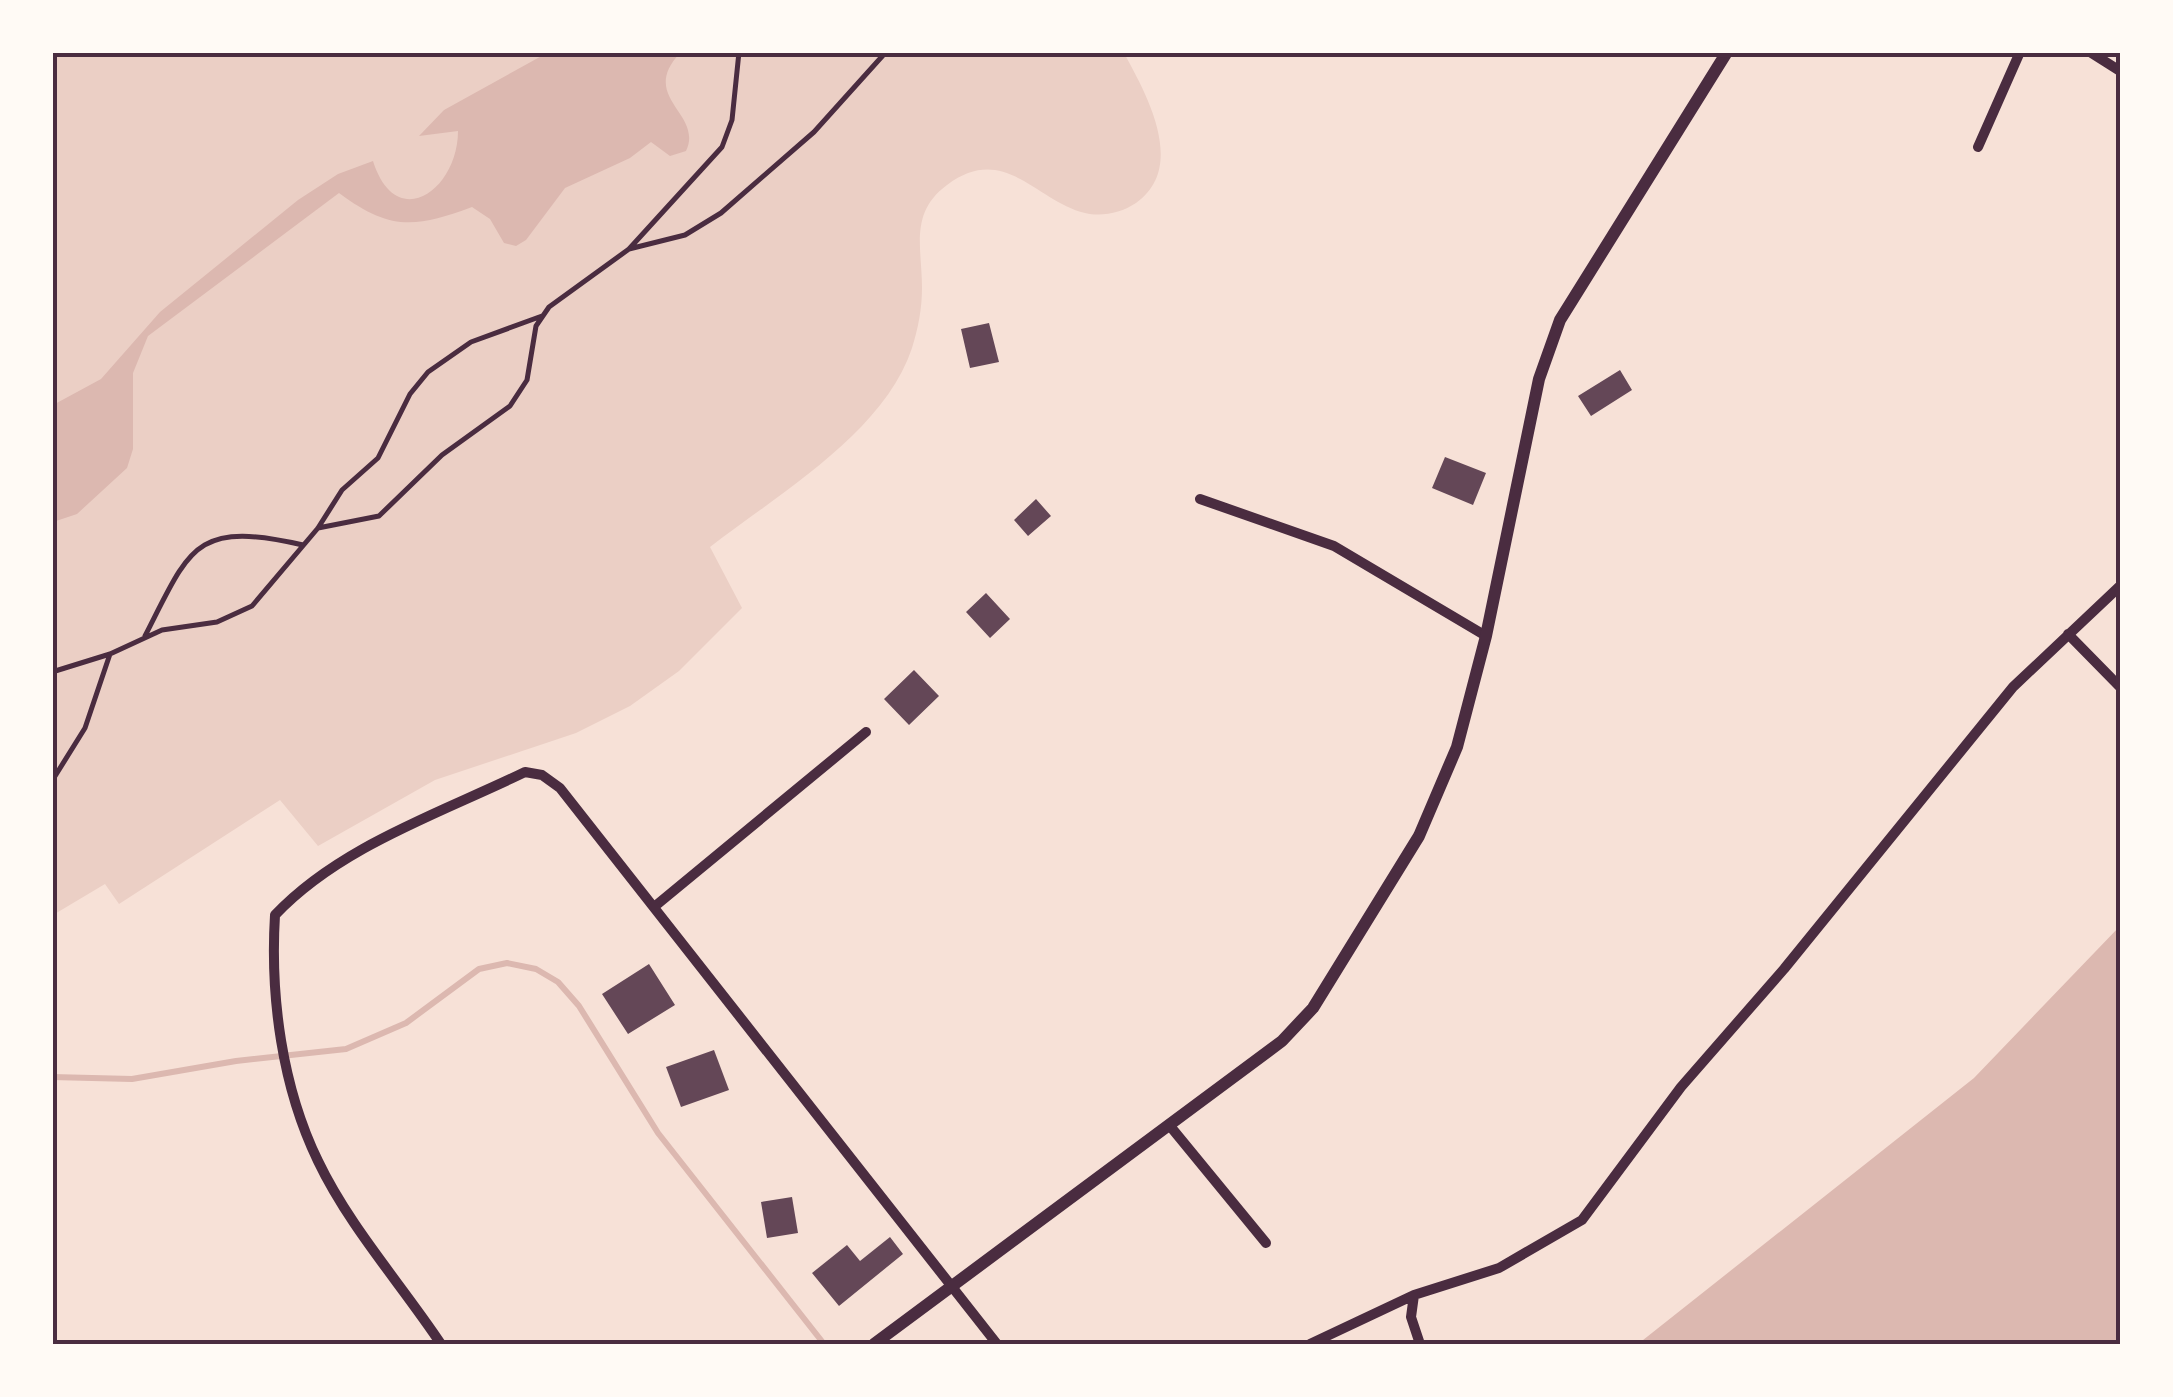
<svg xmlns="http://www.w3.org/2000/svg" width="2173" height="1397" font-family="'Playfair Display',serif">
	<rect width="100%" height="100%" fill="#f7e1d7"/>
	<path fill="#ebcfc5" d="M53 53H1124C1147 95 1187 167 1136 203 1121 213 1102 217 1085 213 1036 201 1004 142 947 185 909 213 922 248 922 288 922 309 918 329 912 348 884 433 778 494 710 547L742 608 679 671 630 706 576 733 435 780 318 846 280 800 119 904 105 884 53 915Z"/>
	<path fill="#dcb8b0" d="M547 53H680C638 98 704 113 686 151L670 156 651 142 630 158 565 188 526 240 516 246 504 243 490 219 472 207C415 228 390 231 339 193L148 336 133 373V449L127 468 77 514 53 522V405L101 379 160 312 298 200 338 174 373 161C396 234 458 190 458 131L419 136 444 110Z
		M2120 926V1344H1638L1974 1078Z"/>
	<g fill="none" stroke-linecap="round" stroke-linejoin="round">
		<path stroke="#dcb8b0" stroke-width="6" d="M52 1077 132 1079 236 1061 346 1049 406 1023 479 969 507 963 536 969 558 982 579 1006 658 1133 824 1344"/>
	</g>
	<path fill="#644757" d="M989 323 999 362 970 368 961 329Z
		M1620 370 1632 390 1591 416 1578 396Z
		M1445 457 1486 473 1473 505 1432 488Z
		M1036 499 1051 516 1028 536 1014 520Z
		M986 593 1010 619 990 638 966 612Z
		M914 670 939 696 909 725 884 699Z
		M649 964 675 1005 628 1034 602 994Z
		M714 1050 729 1090 681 1107 666 1067Z
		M792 1197 798 1233 767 1238 761 1202Z
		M890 1237 903 1254 839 1306 812 1273 847 1245 860 1261Z"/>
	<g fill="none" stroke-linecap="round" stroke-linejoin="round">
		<path stroke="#4a2c40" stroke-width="5" d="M629 249 685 235 721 213 814 132 886 52
			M318 528 379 516 442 455 510 406 527 380 536 326 549 307 629 249 722 147 732 120 739 52
			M145 636C190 548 194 520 303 545
			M52 672 110 654 162 630 217 622 252 606 318 528 342 490 378 458 410 394 428 372 471 342 542 316
			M52 781 85 728 110 654"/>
		<path stroke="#4a2c40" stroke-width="10" d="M2090 52 2120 71
			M1978 147 2020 52
			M1200 499 1334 546 1486 636
			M2068 634 2120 687
			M654 907 866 732
			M1170 1126 1266 1243
			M1414 1295 1411 1317 1420 1344
			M441 1344C401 1284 349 1226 318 1161 282 1087 270 997 275 915 340 846 441 813 525 772L542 775 560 788 997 1344
			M1310 1344 1414 1295 1499 1268 1582 1220 1681 1087 1784 969 2013 687 2120 586"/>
		<path stroke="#4a2c40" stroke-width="12" d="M874 1344 1282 1041 1313 1008 1419 836 1457 747 1486 636 1539 379 1560 320 1727 52"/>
	</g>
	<rect width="2173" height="1397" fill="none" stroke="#fffaf5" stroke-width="110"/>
	<rect x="55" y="55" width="2063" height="1287" fill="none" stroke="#4a2c40" stroke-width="4"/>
</svg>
